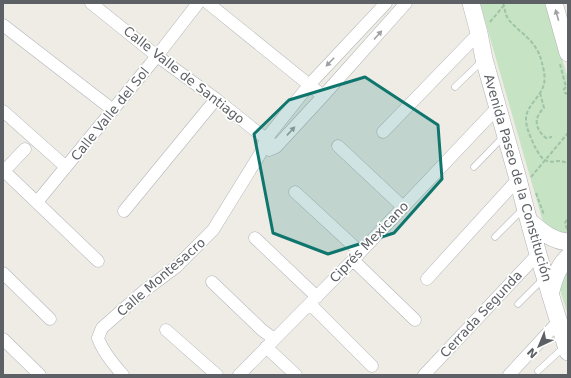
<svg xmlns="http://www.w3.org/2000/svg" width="571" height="378" font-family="'DejaVu Sans',sans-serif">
	<rect width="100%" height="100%" fill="#eeece5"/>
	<path fill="#c6e3c4" d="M480 3H546L568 79V238H566L543 222Z
		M568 269V316L560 289 565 274Z"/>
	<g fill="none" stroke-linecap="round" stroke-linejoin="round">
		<g stroke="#b2b5b9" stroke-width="7">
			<path id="lane" d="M455 87 482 61
				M474 167 504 136
				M495 237 524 208
				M518 304 544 278
				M538 371 564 347"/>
		</g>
		<g stroke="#b2b5b9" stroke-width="13">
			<path id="street" d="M91 3 157 56 216 99 276 147
				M208 3 323 96
				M3 25 113 110
				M3 111 66 167
				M383 132 479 33
				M338 146 403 207
				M269 150 276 147 323 96 406 3
				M4 171 98 261
				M3 172 25 149
				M295 192 360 252
				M37 202 157 56 198 3
				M124 211 216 99
				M255 238 317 297
				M353 260 415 320
				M3 273 50 319
				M427 279 518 179
				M212 282 262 330 274 339
				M310 304 372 366
				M166 330 217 375
				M3 339 40 375
				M266 347 296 375
				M123 375C113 364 103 352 98 338L102 328 144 291 176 267 213 230 260 154 266 139 309 85 386 3
				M239 375 353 260 498 107
				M424 375 538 254
				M509 375 558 322"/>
		</g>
		<g stroke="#b2b4b8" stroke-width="18">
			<path id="secondary" d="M471 3 479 33 484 59 518 179 525 207 538 254 568 352
				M554 3 568 53
				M529 221C541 231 552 241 568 242
				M550 294C554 281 557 267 568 257"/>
		</g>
		<path stroke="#9ec3a7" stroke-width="2" stroke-dasharray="4 2" stroke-linecap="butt" d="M503 3C505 9 505 15 509 20 512 24 516 27 520 31 531 40 539 49 542 63 544 70 546 80 543 87 539 98 526 107 526 119 526 128 531 138 534 145 537 150 540 158 545 160 553 165 558 157 568 164
			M490 22 506 3
			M560 64 566 87 564 89 565 93 568 94
			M540 93 544 108C533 118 535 129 546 138L552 137
			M531 177 568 133
			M536 193 544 215
			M567 229 565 223 568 218"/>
		<use href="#lane" stroke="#fff" stroke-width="6"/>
		<use href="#street" stroke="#fff" stroke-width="12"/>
		<use href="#secondary" stroke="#fff" stroke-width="17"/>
	</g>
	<defs><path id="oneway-solid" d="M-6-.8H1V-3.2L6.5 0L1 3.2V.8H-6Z"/></defs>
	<g fill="#9ea0a2">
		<use href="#oneway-solid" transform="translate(557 15) rotate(-106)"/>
		<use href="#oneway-solid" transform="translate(378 35) rotate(-48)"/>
		<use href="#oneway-solid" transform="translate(330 62) rotate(134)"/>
		<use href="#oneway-solid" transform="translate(291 131) rotate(-47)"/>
	</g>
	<path fill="#0f766e" fill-opacity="0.2" stroke="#0f766e" stroke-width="3" stroke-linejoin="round" d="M365 77 438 125 442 179 394 233 328 254 273 233 254 134 289 100Z"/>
	<g text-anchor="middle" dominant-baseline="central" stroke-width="3.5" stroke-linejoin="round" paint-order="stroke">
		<g font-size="13" fill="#5d6064" stroke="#fff">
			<text transform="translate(184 75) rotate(38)">Calle Valle de Santiago</text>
			<text transform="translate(110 114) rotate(-51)">Calle Valle del Sol</text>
			<text transform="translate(518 178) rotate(74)">Avenida Paseo de la Constitución</text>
			<text transform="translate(369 242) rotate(-46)">Ciprés Mexicano</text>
			<text transform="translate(161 277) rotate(-41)">Calle Montesacro</text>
			<text transform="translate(481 314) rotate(-47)">Cerrada Segunda</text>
		</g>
	</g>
	<rect width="571" height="378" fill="none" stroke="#5d6064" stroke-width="8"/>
	<g transform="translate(539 346) rotate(224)" stroke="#ffffff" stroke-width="3" paint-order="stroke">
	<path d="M0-3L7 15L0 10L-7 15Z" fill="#5d6064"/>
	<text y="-6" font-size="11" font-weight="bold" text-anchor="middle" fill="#5d6064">N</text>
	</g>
</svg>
